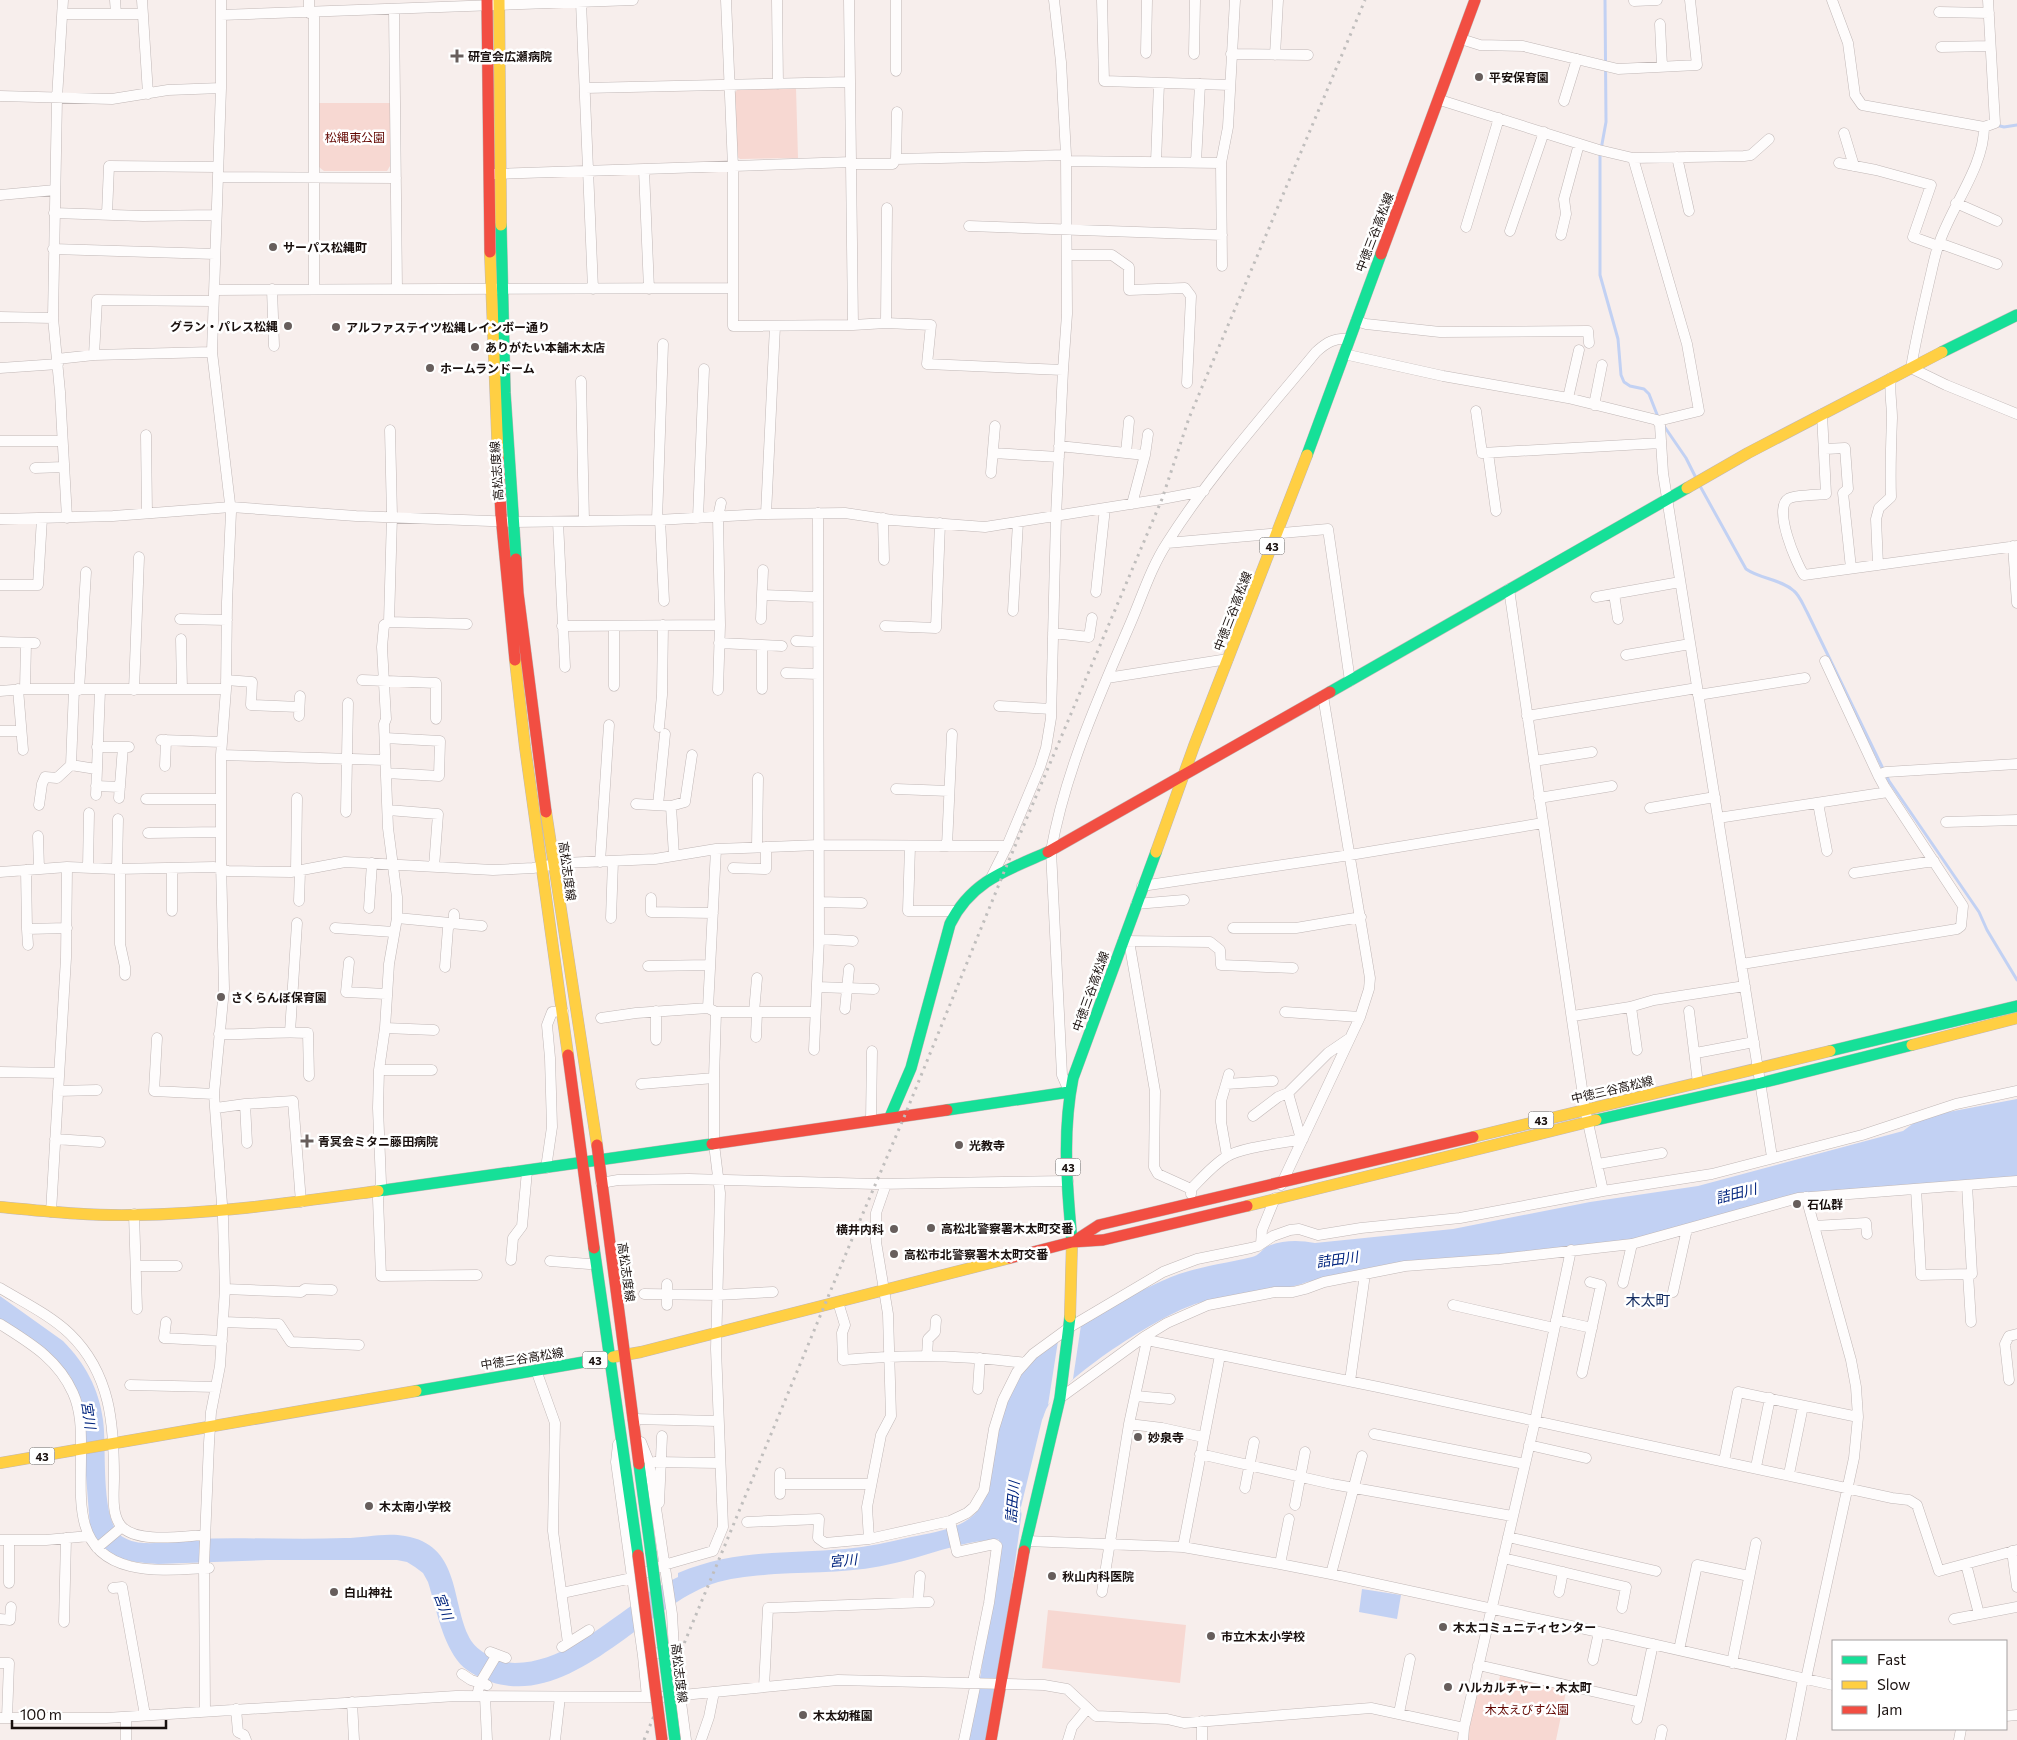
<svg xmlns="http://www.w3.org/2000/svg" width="2017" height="1740" font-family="Commissioner,'Noto Sans JP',sans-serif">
	<rect width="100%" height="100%" fill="#f7eeec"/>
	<path fill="#f7d8d2" d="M796 88 798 158 740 159 736 156 734 94 738 89Z
		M319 103H390V166L387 171H324L319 167Z
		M1048 1610 1186 1625 1180 1683 1042 1668Z
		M1501 1672 1567 1687 1556 1740H1467L1477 1689 1496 1693Z"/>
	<path fill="#c2d1f3" d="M2017 1099V1178L1798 1195 1631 1241 1415 1263 1307 1282C1293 1288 1280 1288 1266 1290 1245 1292 1223 1297 1202 1302 1165 1311 1068 1374 1048 1406 1045 1410 1044 1416 1042 1420L1013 1540C973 1536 934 1554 895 1563 856 1573 815 1572 775 1574 754 1576 732 1577 712 1584 643 1609 572 1708 491 1682 478 1677 465 1671 457 1660 441 1638 436 1607 428 1582L423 1573 415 1567 407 1562 397 1560H267L158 1564C127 1562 104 1559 90 1527L80 1398 70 1376 62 1367 0 1320V1296L63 1341C85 1363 99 1389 103 1420 107 1448 100 1516 120 1535 126 1540 137 1543 144 1543 160 1544 176 1540 192 1539 243 1537 294 1540 345 1538 364 1538 386 1532 405 1536 459 1545 451 1597 468 1635 475 1652 498 1662 515 1663 559 1663 599 1628 634 1604 638 1600 642 1596 647 1593 657 1587 668 1582 678 1577V1573C736 1549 784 1554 845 1549 867 1547 889 1542 911 1537 926 1534 951 1530 964 1522 996 1505 991 1461 998 1430 1003 1411 1010 1392 1021 1375 1042 1342 1140 1288 1179 1274 1203 1266 1227 1263 1252 1257 1259 1256 1262 1249 1268 1246 1283 1240 1299 1240 1315 1243L1453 1229 1590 1202 1698 1186 1903 1131 1922 1117Z
		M1362 1589 1401 1595 1397 1619 1359 1612Z"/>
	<path fill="#f7eeec" d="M1081 1325 1073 1379 1048 1405 1058 1341Z"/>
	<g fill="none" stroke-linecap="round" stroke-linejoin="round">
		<path stroke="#c2d1f3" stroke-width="3" d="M1605 0 1606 122 1600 155V275L1618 339 1621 375 1624 382 1630 386 1644 389 1649 394 1658 417
			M1996 125 2004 127 2017 125
			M1664 426 1686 458 1696 478
			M1700 486 1746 569C1760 579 1781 579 1794 591 1800 596 1803 605 1807 612L1889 781 1979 912 1987 930 2017 980"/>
		<path stroke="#c2d1f3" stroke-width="19" d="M976 1740 990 1676 1012 1514"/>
		<g stroke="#c0b7b6" stroke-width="11">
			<path id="street" d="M63 0 57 98 53 318 60 392 67 518
				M115 0 116 14
				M142 0 148 94
				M726 0 733 167V326L853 325 849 0
				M777 0 778 84
				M896 0V71
				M1102 0 1104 81 1230 85
				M1832 0 1848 43 1855 95 1862 105 1984 127 1995 123 1988 0
				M1634 1 1657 0
				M581 2 593 289
				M394 9 397 289
				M1939 12 1989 13
				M309 13V0
				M314 13V289
				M63 14H143
				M221 15 633 0
				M1660 24 1662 66
				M1461 39 1480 45 1523 46 1618 69 1697 65 1690 0
				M1941 47 1990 46
				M1146 53 1147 0
				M1194 54 1195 0
				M1231 54 1308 55
				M1275 55 1278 0
				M585 88 850 82
				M0 96 112 99 168 90 221 88
				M1440 100 1599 150 1633 158 1744 156 1751 155 1769 139
				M1564 101 1577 59
				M1984 127C1984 166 1953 204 1940 241 1935 253 1933 266 1930 278 1923 308 1916 338 1911 368L1946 385 2017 414
				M1844 133 1854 166
				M1677 157 1689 211
				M1633 158 1687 344 1699 411 1658 421
				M896 159 1066 155
				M1066 161 1221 163
				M1156 162 1159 83
				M1196 162 1200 84
				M1839 163 1876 170 1931 185 1913 237 1938 246
				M852 164H893L896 159 897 112
				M644 170 649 289
				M494 174 852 162
				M218 177 396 178
				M0 195 55 190
				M1956 203 1997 221
				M54 213 143 216 216 215
				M107 214 109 166 218 167
				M969 226 1222 235
				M1466 227 1499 118
				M1510 231 1544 132
				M1561 235 1566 214 1564 199 1579 144
				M1939 243 1997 264
				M53 249 215 254
				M1067 255H1112L1129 267V290L1185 288 1191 296 1187 383
				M1222 266 1221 163 1228 127 1235 0
				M272 289 274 346
				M214 290 732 288
				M0 317 53 318
				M1356 321 1366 324 1440 332 1588 331 1589 343
				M886 323 887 208
				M853 325 886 323 931 325 927 364 1063 370
				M1344 354 1443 376 1568 398 1657 420 1660 425 1663 473 1772 1157
				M94 355 97 300 212 301
				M57 359 94 355 212 352
				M0 368 58 364
				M581 381 584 521
				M1568 398 1579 350
				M1594 405 1602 365
				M1476 411 1482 453 1661 443
				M1822 414 1826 494C1817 495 1793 495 1788 499 1773 509 1796 563 1804 575L2017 546
				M390 430 392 516 389 622 467 624
				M146 435 147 513
				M0 441H62
				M1059 446 1145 455 1132 504
				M1825 449 1845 448 1848 489 1843 493 1851 568
				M993 453 1059 457
				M1126 453 1129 421
				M1488 453 1496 511
				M1145 455 1148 434
				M35 468 64 467
				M991 473 995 426
				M766 514 775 326
				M698 518 704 369
				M883 518 884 560
				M0 519 113 516 231 507 356 516 514 522 657 520 766 514 845 513 892 520 985 527 1162 499 1204 491
				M660 519 664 601
				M657 520 663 344
				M558 522 565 667
				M1167 543 1328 529 1350 681
				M2013 546 2017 603
				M1878 565 1876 519 1879 508 1891 497C1890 470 1891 444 1892 418 1892 404 1889 392 1891 378
				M0 585H38L42 518
				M1509 589 1585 1109 1603 1191
				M1096 592 1105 508
				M1614 594 1618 619
				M762 595 818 597
				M1596 597 1680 582
				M1013 611 1018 522
				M180 619 227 620
				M761 619 763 570
				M389 622 384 625 382 647 386 719 384 724 388 828 397 897V918L389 964 385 1028 379 1070 378 1108 381 1183 378 1199 381 1276 477 1275
				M562 626 720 625
				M885 626 936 628 940 523
				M1053 633 1089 637 1092 618
				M181 639 182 689
				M796 641 818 642
				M0 642 35 643
				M719 643 762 645V689
				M762 645 782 646
				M1626 655 1690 644
				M1825 661 1878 775
				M786 673 818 674
				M1107 678 1228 659
				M226 680 252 682 251 705 299 707
				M362 680 436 683V719
				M614 686V626
				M18 689 23 750
				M25 689 26 643
				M74 689 71 765 96 769
				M79 690 86 572
				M134 690 139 557
				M718 690 720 625 718 517 721 503
				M0 691 25 689H226
				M1698 695 1805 678
				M999 706 1051 709
				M299 716 300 696
				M1527 716 1697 688
				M659 727 662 695 663 625
				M0 731H21
				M385 738 440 741 439 776 386 773
				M161 740 222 742
				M97 747H129
				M221 755 385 760
				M1534 761 1592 752
				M165 766 166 740
				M96 786 120 787
				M896 789 949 791
				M96 795 100 690
				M119 798 123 747
				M1539 798 1612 786
				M146 799H221
				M1818 803 1827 851
				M636 804 671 806 674 856
				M39 805 42 784 45 777 57 778 71 765
				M658 805 665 734
				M671 806 685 802 692 755
				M1650 808 1715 797
				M388 810 438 814 434 867
				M346 812 348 703
				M1718 818 1888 792
				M1946 822 2017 820
				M148 833 221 832
				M38 836 39 869
				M910 846 908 911H954
				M941 846H947L952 734
				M757 847 758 778
				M600 862 609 725
				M88 867 89 813
				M172 868V911
				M733 868 766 869V847
				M117 869 118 819
				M120 869V944L125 967V975
				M26 870 27 929 67 928
				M296 871 297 798
				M0 872 67 867 117 869 214 867 228 871 291 872 345 862 493 870 533 868 563 863 655 859 716 849 819 845 1007 846
				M1854 873 1934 861
				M991 878 1007 846 1040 767 1046 748 1051 718 1056 516 1063 370 1067 314 1066 155 1061 62 1054 0
				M1142 886 1350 855 1543 823
				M651 898V912L713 913
				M299 901 300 871
				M819 902 862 903
				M1136 904 1184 900
				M369 908 372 863
				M397 918 482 926
				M611 918 613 861
				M335 928 394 932
				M1233 928H1296L1361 917
				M27 929 28 945
				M819 939 853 941
				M1123 941 1210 942 1220 950 1221 965 1293 968
				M1129 941 1155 1091 1154 1167 1158 1174 1191 1189
				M349 962 346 992 386 994
				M1742 964 1957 929 1961 926 1963 906 1884 786 1878 775 1886 772 2017 764
				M648 966 710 965
				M445 967 448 928 454 919V914
				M817 987 874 989
				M1631 1007 1637 1050
				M845 1009 849 969
				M656 1011V1040
				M1689 1011 1698 1083
				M716 1012 708 1008 716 849
				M754 1012 757 978
				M1285 1012 1360 1017
				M1573 1016 1630 1007 1654 1000 1745 986
				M601 1018 636 1013 708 1008
				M385 1028 434 1030
				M290 1032 297 923
				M219 1034C249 1035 278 1031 308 1033L309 1076
				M756 1037 757 1012
				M157 1038 154 1091 214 1094
				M814 1050 819 939 818 513
				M1696 1053 1754 1042
				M379 1070H432
				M0 1072 59 1073
				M641 1084 714 1078
				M1226 1084 1273 1081
				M58 1091 97 1090
				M1069 1091 1062 1075 1051 851C1065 773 1097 701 1128 629 1141 600 1150 569 1167 543 1210 475 1265 414 1316 352 1327 342 1334 338 1349 339
				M1288 1093 1301 1139
				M245 1104 247 1143
				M216 1108 245 1104 293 1101 301 1202
				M1253 1116 1278 1097 1288 1093 1328 1053 1350 1038
				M871 1121 872 1051
				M55 1139 100 1142
				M1227 1156 1221 1122V1101L1229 1074
				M1598 1164 1662 1153
				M546 1168 552 1127 550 1058 547 1025 552 1012 563 1011
				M601 1183 618 1180 689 1179 876 1184 1068 1181
				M1281 1185 1360 1017 1369 989 1370 978 1323 696
				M1916 1189 1921 1275 1972 1274 1967 1185
				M1191 1194V1189C1202 1178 1213 1165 1226 1157 1241 1147 1284 1143 1303 1139
				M1806 1197 1851 1360 1856 1387 1858 1417 1854 1458 1806 1679
				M51 1212 66 958 67 867
				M134 1214 137 1309
				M1814 1226 1866 1223 1867 1234
				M1261 1244 1262 1230 1275 1198
				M511 1260 513 1238 522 1226 527 1171
				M550 1261 589 1264 596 1263
				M136 1266H177
				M1968 1274 1971 1322
				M1623 1283 1632 1244
				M667 1284V1305
				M0 1288C23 1302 50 1315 70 1334 111 1374 114 1425 114 1478 114 1493 111 1514 121 1526 137 1544 183 1536 205 1535
				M225 1289 301 1292 305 1289 332 1290
				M1673 1292 1687 1229
				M644 1294 717 1295 773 1292
				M838 1302 845 1325 842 1333 843 1360C904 1354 964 1355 1025 1363
				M1453 1305 1554 1328
				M1556 1320 1592 1328
				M166 1322 164 1338 222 1341
				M224 1322 279 1324 291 1342 359 1345
				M0 1324C30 1343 58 1359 73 1393 82 1413 81 1435 81 1456 81 1478 79 1504 85 1525 100 1579 166 1570 209 1568
				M1144 1337 1147 1340 1378 1387 1892 1498 1909 1500 1917 1505 1939 1571 2017 1550
				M1147 1340 1129 1424 1162 1428 1203 1437
				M927 1356 928 1339 935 1332 936 1320
				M536 1370 555 1423 553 1531 568 1643
				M1582 1373 1601 1285 1590 1282
				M2009 1380 2005 1344 2009 1336 2017 1334
				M1350 1381 1365 1274
				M130 1385 216 1387
				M978 1389 980 1358
				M1135 1396 1170 1399
				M1060 1398 1144 1337 1167 1323 1208 1305 1275 1292H1293L1305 1289 1324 1282 1405 1266 1500 1259 1632 1244 1798 1198 2017 1181
				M635 1424 633 1419 717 1421
				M1374 1434 1525 1464
				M641 1442 649 1462 672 1614 674 1650 643 1656 647 1697
				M618 1444 616 1462 643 1656
				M1529 1445 1586 1458
				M1200 1454 1332 1484 1512 1516
				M1724 1461 1738 1392 1858 1417
				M655 1462 719 1463
				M1756 1467 1770 1398
				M780 1473V1494
				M1789 1474 1803 1406
				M780 1484H871
				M1245 1488 1254 1442
				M659 1503 662 1436
				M1295 1505 1305 1452
				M950 1521 957 1552 994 1544 997 1546 989 1603 973 1682
				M747 1522 819 1519 818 1538 825 1543 869 1539 950 1521 967 1513 974 1507 984 1490 994 1429 1003 1400 1017 1372 1033 1354 1070 1327 1163 1272 1197 1259 1251 1248 1258 1246 1273 1236 1290 1230 1299 1229 1318 1235 1361 1228 1460 1218 1603 1191 1712 1174 1862 1135 1956 1104 2017 1091
				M1508 1537 1656 1571
				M869 1539 867 1507 881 1435 891 1416 888 1314 876 1242V1213L886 1184
				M0 1540H46L89 1536
				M1026 1541 1183 1547 1280 1564 1331 1574 1599 1632 1833 1685
				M1183 1547 1220 1355
				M97 1548 122 1527
				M2012 1551 2017 1587
				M1503 1558 1626 1587 1622 1608
				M1280 1564 1289 1519
				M1966 1564 1979 1614
				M1331 1574 1362 1456
				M9 1583V1541
				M113 1588 122 1587 145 1715
				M1102 1592 1129 1424
				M1559 1592 1563 1572
				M562 1593 632 1578 664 1565 713 1551 723 1527 716 1349 720 1193 714 1144V1078L716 1012H815
				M918 1601 920 1576
				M0 1619 10 1620 11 1607
				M1954 1619 2017 1607
				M64 1622 66 1538
				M562 1647 589 1630
				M1679 1650 1697 1565 1749 1576
				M490 1652 506 1658
				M1593 1660 1599 1632
				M1 1663H9L7 1718
				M1732 1663 1756 1543
				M1478 1665 1640 1702
				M462 1674 471 1680 487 1685
				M764 1687 768 1608 929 1602
				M680 1695 686 1740
				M477 1696 480 1683 496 1656
				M485 1696 487 1740
				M352 1702 354 1740
				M236 1709 238 1732 244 1735 246 1740
				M205 1711 204 1564 209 1443 211 1412 220 1366 225 1289 223 1218 214 1094 224 989 221 862V755L226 689 227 602 231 512 212 352 221 88V0
				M1399 1713 1410 1659
				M2006 1716 2017 1715
				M126 1717V1740
				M0 1718H106L456 1696 662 1697 838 1680 1044 1685 1067 1689 1096 1716 1167 1719 1184 1723 1371 1708 1464 1728
				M1637 1719 1653 1644
				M1202 1721V1740
				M555 1740 560 1697
				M701 1740 709 1717 714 1692
				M964 1740 976 1682
				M1068 1740 1072 1727 1087 1709
				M1463 1740 1464 1728 1535 1421 1571 1250
				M1660 1740 1662 1730
				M1791 1740 1803 1679
				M1959 1740 1961 1729"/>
		</g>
		<g stroke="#c0b7b6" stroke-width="12">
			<path id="fast" d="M501 225 505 393 516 559
				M1942 352 2017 315
				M1307 455 1381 254
				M1330 692 1687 488
				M1830 1051 2017 1006
				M947 1110 1069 1092
				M890 1117 911 1068 950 924C971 881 1007 870 1048 852
				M1596 1120 1761 1083 1912 1045
				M378 1191 712 1144
				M1072 1242C1067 1187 1062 1133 1073 1078L1156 852
				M594 1248 638 1555
				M416 1391 613 1357
				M639 1464 651 1553
				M1024 1551 1060 1398 1070 1317"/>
		</g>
		<g stroke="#c0b7b6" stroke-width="12">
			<path id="slow" d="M499 0 501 225
				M490 252 498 458
				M1687 488 1748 453 1942 352
				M515 660 525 747 568 1055
				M546 812 597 1145
				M1156 852 1194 746 1307 455
				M1912 1045 2017 1018
				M1473 1137 1830 1051
				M1247 1206 1596 1120
				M0 1207C44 1211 88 1216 133 1215 215 1214 297 1202 378 1191
				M1070 1317 1072 1242
				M613 1357 641 1352 1010 1258
				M0 1463 416 1391"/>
		</g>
		<g stroke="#c0b7b6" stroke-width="12">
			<path id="jam" d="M487 0 490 252
				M1381 254 1475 0
				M498 458 501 515 515 660
				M516 559 518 593 546 812
				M1048 852 1330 692
				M568 1055 594 1248
				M712 1144 947 1110
				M597 1145 639 1464
				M1076 1240 1099 1225 1473 1137
				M1010 1258 1072 1242 1103 1240 1247 1206
				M991 1740 1024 1551"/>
		</g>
		<use href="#street" stroke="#fefcfc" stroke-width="10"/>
		<use href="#fast" stroke="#16e098" stroke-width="11"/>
		<use href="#slow" stroke="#ffcf43" stroke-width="11"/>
		<use href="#jam" stroke="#f24e42" stroke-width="11"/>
		<path stroke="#c0bebd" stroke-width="3" stroke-dasharray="2.5 5" stroke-linecap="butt" d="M644 1740 855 1232 905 1115 1004 872 1162 499 1189 418 1365 0"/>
		<g stroke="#c0b7b6" stroke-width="12" stroke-linecap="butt">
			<path id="fast-bridge" d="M651 1553 675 1740"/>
		</g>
		<g stroke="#c0b7b6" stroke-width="12" stroke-linecap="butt">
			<path id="jam-bridge" d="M638 1555 662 1740"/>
		</g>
		<use href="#fast-bridge" stroke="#16e098" stroke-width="11"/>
		<use href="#jam-bridge" stroke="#f24e42" stroke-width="11"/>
	</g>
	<g fill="#675e5c" stroke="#fff" stroke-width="2">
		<path d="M454.5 48.5h5v5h5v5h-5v5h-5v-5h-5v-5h5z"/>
		<circle cx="1479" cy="77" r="5"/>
		<circle cx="273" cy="247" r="5"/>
		<circle cx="288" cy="326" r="5"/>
		<circle cx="336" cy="327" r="5"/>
		<circle cx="475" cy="347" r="5"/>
		<circle cx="430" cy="368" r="5"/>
		<circle cx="221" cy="997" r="5"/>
		<path d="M304.5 1133.5h5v5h5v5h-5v5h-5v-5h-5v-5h5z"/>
		<circle cx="959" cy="1145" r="5"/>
		<circle cx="1797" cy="1204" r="5"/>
		<circle cx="931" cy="1228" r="5"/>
		<circle cx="894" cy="1229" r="5"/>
		<circle cx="894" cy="1254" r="5"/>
		<circle cx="1138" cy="1437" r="5"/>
		<circle cx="369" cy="1506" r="5"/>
		<circle cx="1052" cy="1576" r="5"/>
		<circle cx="334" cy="1592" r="5"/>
		<circle cx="1443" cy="1627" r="5"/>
		<circle cx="1211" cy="1636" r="5"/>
		<circle cx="1448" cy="1687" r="5"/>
		<circle cx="803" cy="1715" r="5"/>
	</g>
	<g text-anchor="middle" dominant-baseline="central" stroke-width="5" stroke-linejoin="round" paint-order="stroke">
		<g fill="#fff" stroke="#5e5856" stroke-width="1">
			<rect x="1259.5" y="537.5" width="25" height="17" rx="4"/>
			<rect x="1528.5" y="1111.5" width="25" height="17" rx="4"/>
			<rect x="1055.5" y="1158.5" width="25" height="17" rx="4"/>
			<rect x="582.5" y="1351.5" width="25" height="17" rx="4"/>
			<rect x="29.5" y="1447.5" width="25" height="17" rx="4"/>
		</g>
		<g font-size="11" font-weight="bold" fill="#19100e">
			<text x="1272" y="546">43</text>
			<text x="1541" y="1120">43</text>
			<text x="1068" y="1167">43</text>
			<text x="595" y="1360">43</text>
			<text x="42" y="1456">43</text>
		</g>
		<g font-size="12" font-weight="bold" fill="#19100e" stroke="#fff" text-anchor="start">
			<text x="468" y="56">研宣会広瀬病院</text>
			<text x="1489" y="77">平安保育園</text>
			<text x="283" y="247">サーパス松縄町</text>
			<text x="278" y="326" text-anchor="end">グラン・パレス松縄</text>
			<text x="346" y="327">アルファステイツ松縄レインボー通り</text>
			<text x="485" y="347">ありがたい本舗木太店</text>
			<text x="440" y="368">ホームランドーム</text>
			<text x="231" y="997">さくらんぼ保育園</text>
			<text x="318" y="1141">青冥会ミタニ藤田病院</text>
			<text x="969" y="1145">光教寺</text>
			<text x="1807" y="1204">石仏群</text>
			<text x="941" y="1228">高松北警察署木太町交番</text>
			<text x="884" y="1229" text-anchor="end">横井内科</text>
			<text x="904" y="1254">高松市北警察署木太町交番</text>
			<text x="1148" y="1437">妙泉寺</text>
			<text x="379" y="1506">木太南小学校</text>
			<text x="1062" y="1576">秋山内科医院</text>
			<text x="344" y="1592">白山神社</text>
			<text x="1453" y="1627">木太コミュニティセンター</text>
			<text x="1221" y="1636">市立木太小学校</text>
			<text x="1458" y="1687">ハルカルチャー・ 木太町</text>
			<text x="813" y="1715">木太幼稚園</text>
		</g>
		<g font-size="12" fill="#620601" stroke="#fff">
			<text x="355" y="137">松縄東公園</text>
			<text x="1527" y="1709">木太えびす公園</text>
		</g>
		<g font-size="12" fill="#19100e" stroke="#fff">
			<text transform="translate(1374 232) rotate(-69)">中徳三谷高松線</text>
			<text transform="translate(496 471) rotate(-94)">高松志度線</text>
			<text transform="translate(1232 611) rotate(-69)">中徳三谷高松線</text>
			<text transform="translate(568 871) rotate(82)">高松志度線</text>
			<text transform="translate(1090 991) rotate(-70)">中徳三谷高松線</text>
			<text transform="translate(1612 1089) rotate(-13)">中徳三谷高松線</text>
			<text transform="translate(627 1272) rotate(82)">高松志度線</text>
			<text transform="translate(522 1358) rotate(-9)">中徳三谷高松線</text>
			<text transform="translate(680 1673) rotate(83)">高松志度線</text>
		</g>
		<g font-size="14" font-style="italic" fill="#00247e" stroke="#fff">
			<text transform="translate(1736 1193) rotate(-14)">詰田川</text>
			<text transform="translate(1337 1259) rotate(-8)">詰田川</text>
			<text transform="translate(89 1415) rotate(81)">宮川</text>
			<text transform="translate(1012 1502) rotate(-85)">詰田川</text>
			<text transform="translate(843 1560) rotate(-5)">宮川</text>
			<text transform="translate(444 1606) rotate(69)">宮川</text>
		</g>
		<g font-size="15" fill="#132c61" stroke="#fff">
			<text x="1648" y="1300">木太町</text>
		</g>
	</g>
	<rect x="1832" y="1640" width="175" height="90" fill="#ffffff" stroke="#a39f9f"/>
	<rect x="1842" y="1656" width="25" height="8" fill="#16e098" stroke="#a39f9f"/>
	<text x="1877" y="1665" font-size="15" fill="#19100e">Fast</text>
	<rect x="1842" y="1681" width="25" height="8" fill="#ffcf43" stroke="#a39f9f"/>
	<text x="1877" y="1690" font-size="15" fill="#19100e">Slow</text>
	<rect x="1842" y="1706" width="25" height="8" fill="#f24e42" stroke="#a39f9f"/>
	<text x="1877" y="1715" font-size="15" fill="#19100e">Jam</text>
	<path d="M12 1720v8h154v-8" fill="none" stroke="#19100e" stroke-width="2.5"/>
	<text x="20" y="1720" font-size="15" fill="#19100e" stroke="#ffffff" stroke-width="4" paint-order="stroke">100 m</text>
</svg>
